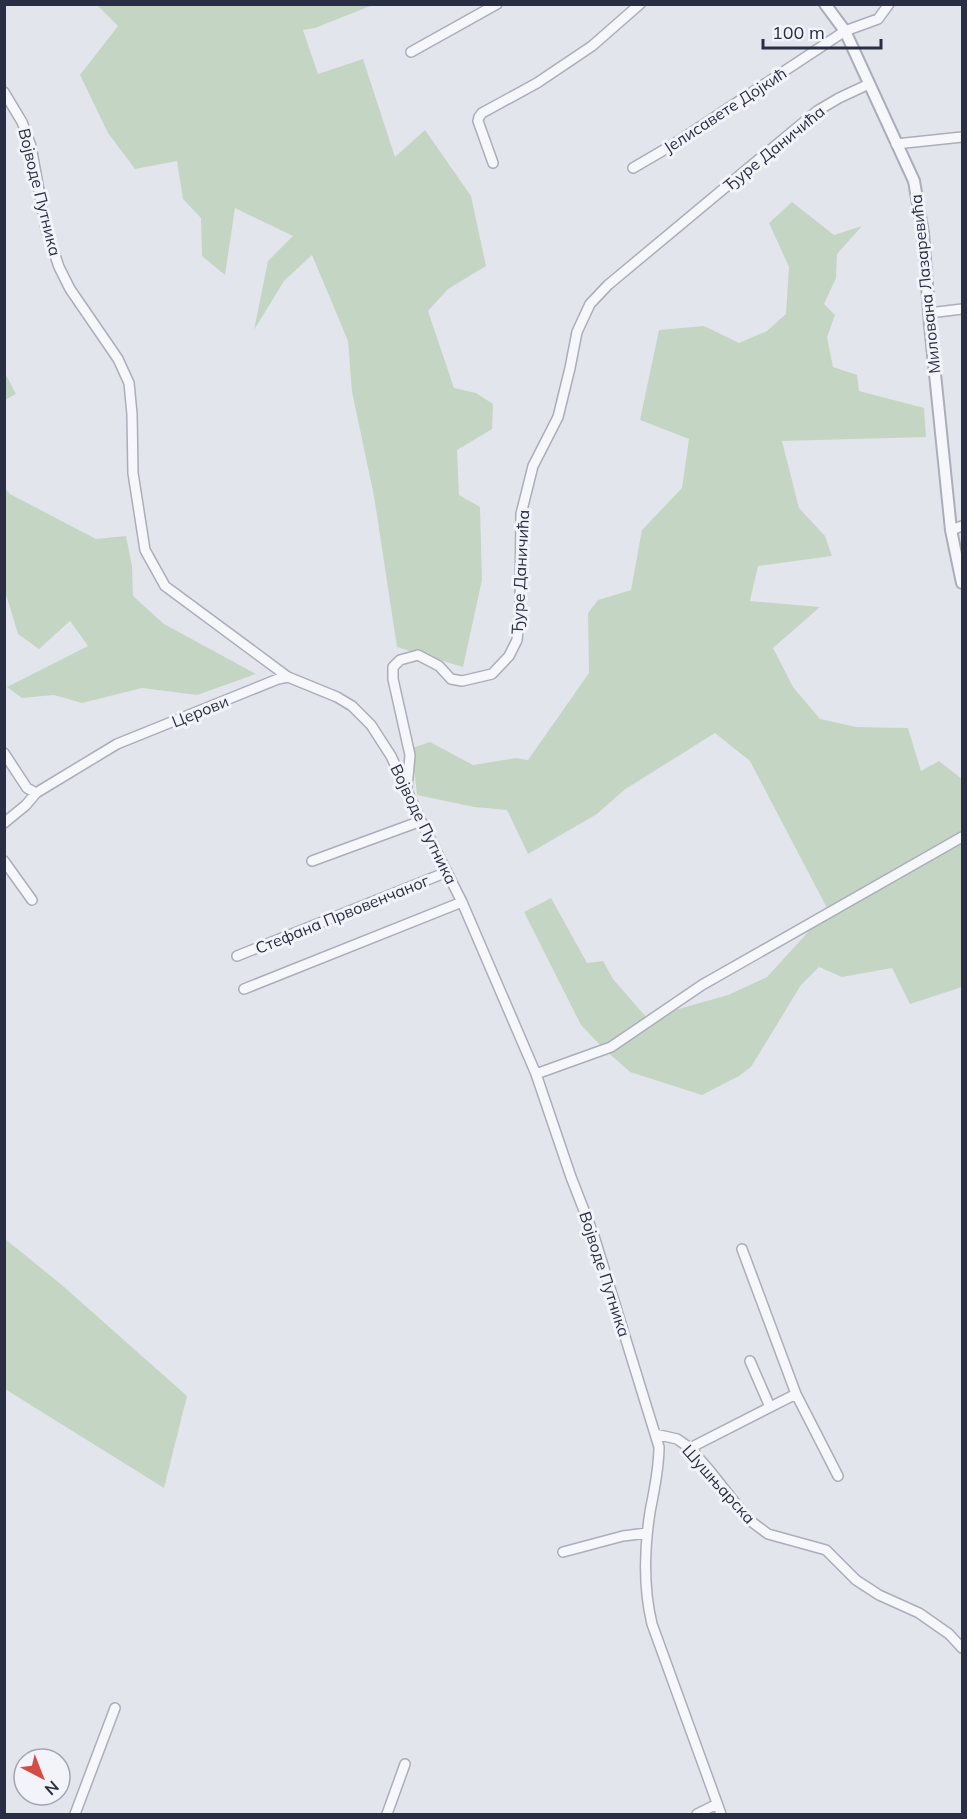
<svg xmlns="http://www.w3.org/2000/svg" width="967" height="1819" font-family="Mulish,sans-serif">
	<rect width="100%" height="100%" fill="#e3e5ec"/>
	<path fill="#c4d6c3" d="M97 5H373L315 28 303 30 318 74 363 59 395 157 425 130 471 196 486 266 448 289 428 311 454 388 476 393 493 404 492 429 457 450 459 495 480 507 482 580 463 667 397 647 374 496 352 392 348 341 312 255 284 281 254 330 268 261 293 236 235 208 225 275 202 256 201 218 183 199 177 161 135 169 108 133 80 75 118 26Z
		M792 202 834 235 862 226 837 254 836 278 824 304 835 315 827 337 833 367 857 375 859 391 924 408 926 437 782 441 799 508 825 536 832 556 758 566 750 601 820 607 773 648 793 687 820 719 856 727 908 728 921 771 939 761 962 779V987L910 1004 892 968 842 977 819 967 801 985 751 1067 739 1076 702 1095 630 1072 603 1048 581 1025 524 912 551 898 587 963 603 961 613 979 647 1018 728 995 767 977 828 910 750 761 715 733 624 790 597 814 528 854 507 810 474 807 417 795 412 748 430 742 473 765 516 758 528 760 589 673 588 613 598 600 631 590 642 530 682 488 689 439 640 420 659 330 704 326 739 343 767 331 786 314 789 267 769 223Z
		M4 371 16 394 5 400H4Z
		M4 487 10 494 96 539 126 536 132 566 133 596 164 624 256 674 197 695 142 688 82 703 54 695 22 698 7 687 88 646 70 621 39 649 18 634 5 591Z
		M4 1238 63 1286 187 1396 164 1488 5 1389Z"/>
	<g fill="none" stroke-linecap="round" stroke-linejoin="round">
		<g stroke="#abaeba" stroke-width="12">
			<path id="minor" d="M411 52 497 4
				M4 92 22 122 31 146 46 229 59 267 70 289 118 359 129 383 132 414 133 473 145 550 165 586 288 677
				M896 144 962 137
				M493 163 478 121 479 117 482 113 537 83 592 46 640 4
				M633 168 674 144 845 31 878 19 889 4
				M929 313 962 309
				M951 530 962 526
				M4 753 27 788 36 793
				M407 788 410 755 393 679V667L400 660 418 655 439 666 451 679 462 681 492 674 509 656 517 640 520 609 521 514 533 466 558 417 570 368 577 332 590 304 608 285 817 111 839 98 869 84
				M4 823 26 805 36 793 117 744 278 679 288 677 337 697 352 706 371 725 391 756 421 821 462 902 536 1074 571 1177 594 1236 659 1447C659 1470 654 1490 650 1512 644 1551 643 1587 652 1624L721 1814
				M4 861 32 900
				M312 861 421 821
				M237 956 447 872
				M244 989 462 902
				M536 1074 611 1047 702 985 962 837
				M742 1249 796 1394
				M750 1361 770 1407
				M655 1434 677 1439 690 1448 710 1471 748 1519 768 1534 826 1550 856 1580 879 1595 919 1613 949 1634 962 1648
				M690 1448 796 1394 838 1476
				M563 1552 623 1536 647 1533
				M75 1814 115 1708
				M387 1814 405 1764
				M697 1814 717 1804"/>
		</g>
		<g stroke="#abaeba" stroke-width="14">
			<path id="tertiary" d="M825 4 845 31 914 181 923 233 930 325 951 530 962 583"/>
		</g>
		<use href="#minor" stroke="#f6f7fa" stroke-width="9"/>
		<use href="#tertiary" stroke="#f6f7fa" stroke-width="10"/>
	</g>
	<g text-anchor="middle" dominant-baseline="central" stroke-width="6" stroke-linejoin="round" paint-order="stroke">
		<g font-size="16" fill="#292e45" stroke="#f3f4f9">
			<text transform="translate(725 110) rotate(-33)">Јелисавете Дојкић</text>
			<text transform="translate(774 148) rotate(-39)">Ђуре Даничића</text>
			<text transform="translate(40 192) rotate(76)">Војводе Путника</text>
			<text transform="translate(925 284) rotate(-96)">Милована Лазаревића</text>
			<text transform="translate(520 572) rotate(-87)">Ђуре Даничића</text>
			<text transform="translate(200 711) rotate(-22)">Церови</text>
			<text transform="translate(424 824) rotate(64)">Војводе Путника</text>
			<text transform="translate(342 914) rotate(-22)">Стефана Првовенчаног</text>
			<text transform="translate(605 1274) rotate(72)">Војводе Путника</text>
			<text transform="translate(719 1484) rotate(48)">Шушњарска</text>
		</g>
	</g>
	<rect width="967" height="1819" fill="none" stroke="#292e45" stroke-width="12"/>
	<g transform="translate(42 1777) rotate(138)"><circle r="28" fill="#f3f4f9" stroke="#a2a5b1" stroke-width="1.5"/>
	<path d="M0-4.5L10 22L0 15L-10 22Z" fill="#d64b42"/>
	<text y="-9" font-size="16" font-weight="bold" text-anchor="middle" fill="#292e45">N</text>
	</g>
	<path d="M763 39v9h118v-9" fill="none" stroke="#292e45" stroke-width="3"/>
	<text x="772" y="39" font-size="18" fill="#292e45" stroke="#f3f4f9" stroke-width="4.5" paint-order="stroke">100 m</text>
</svg>
